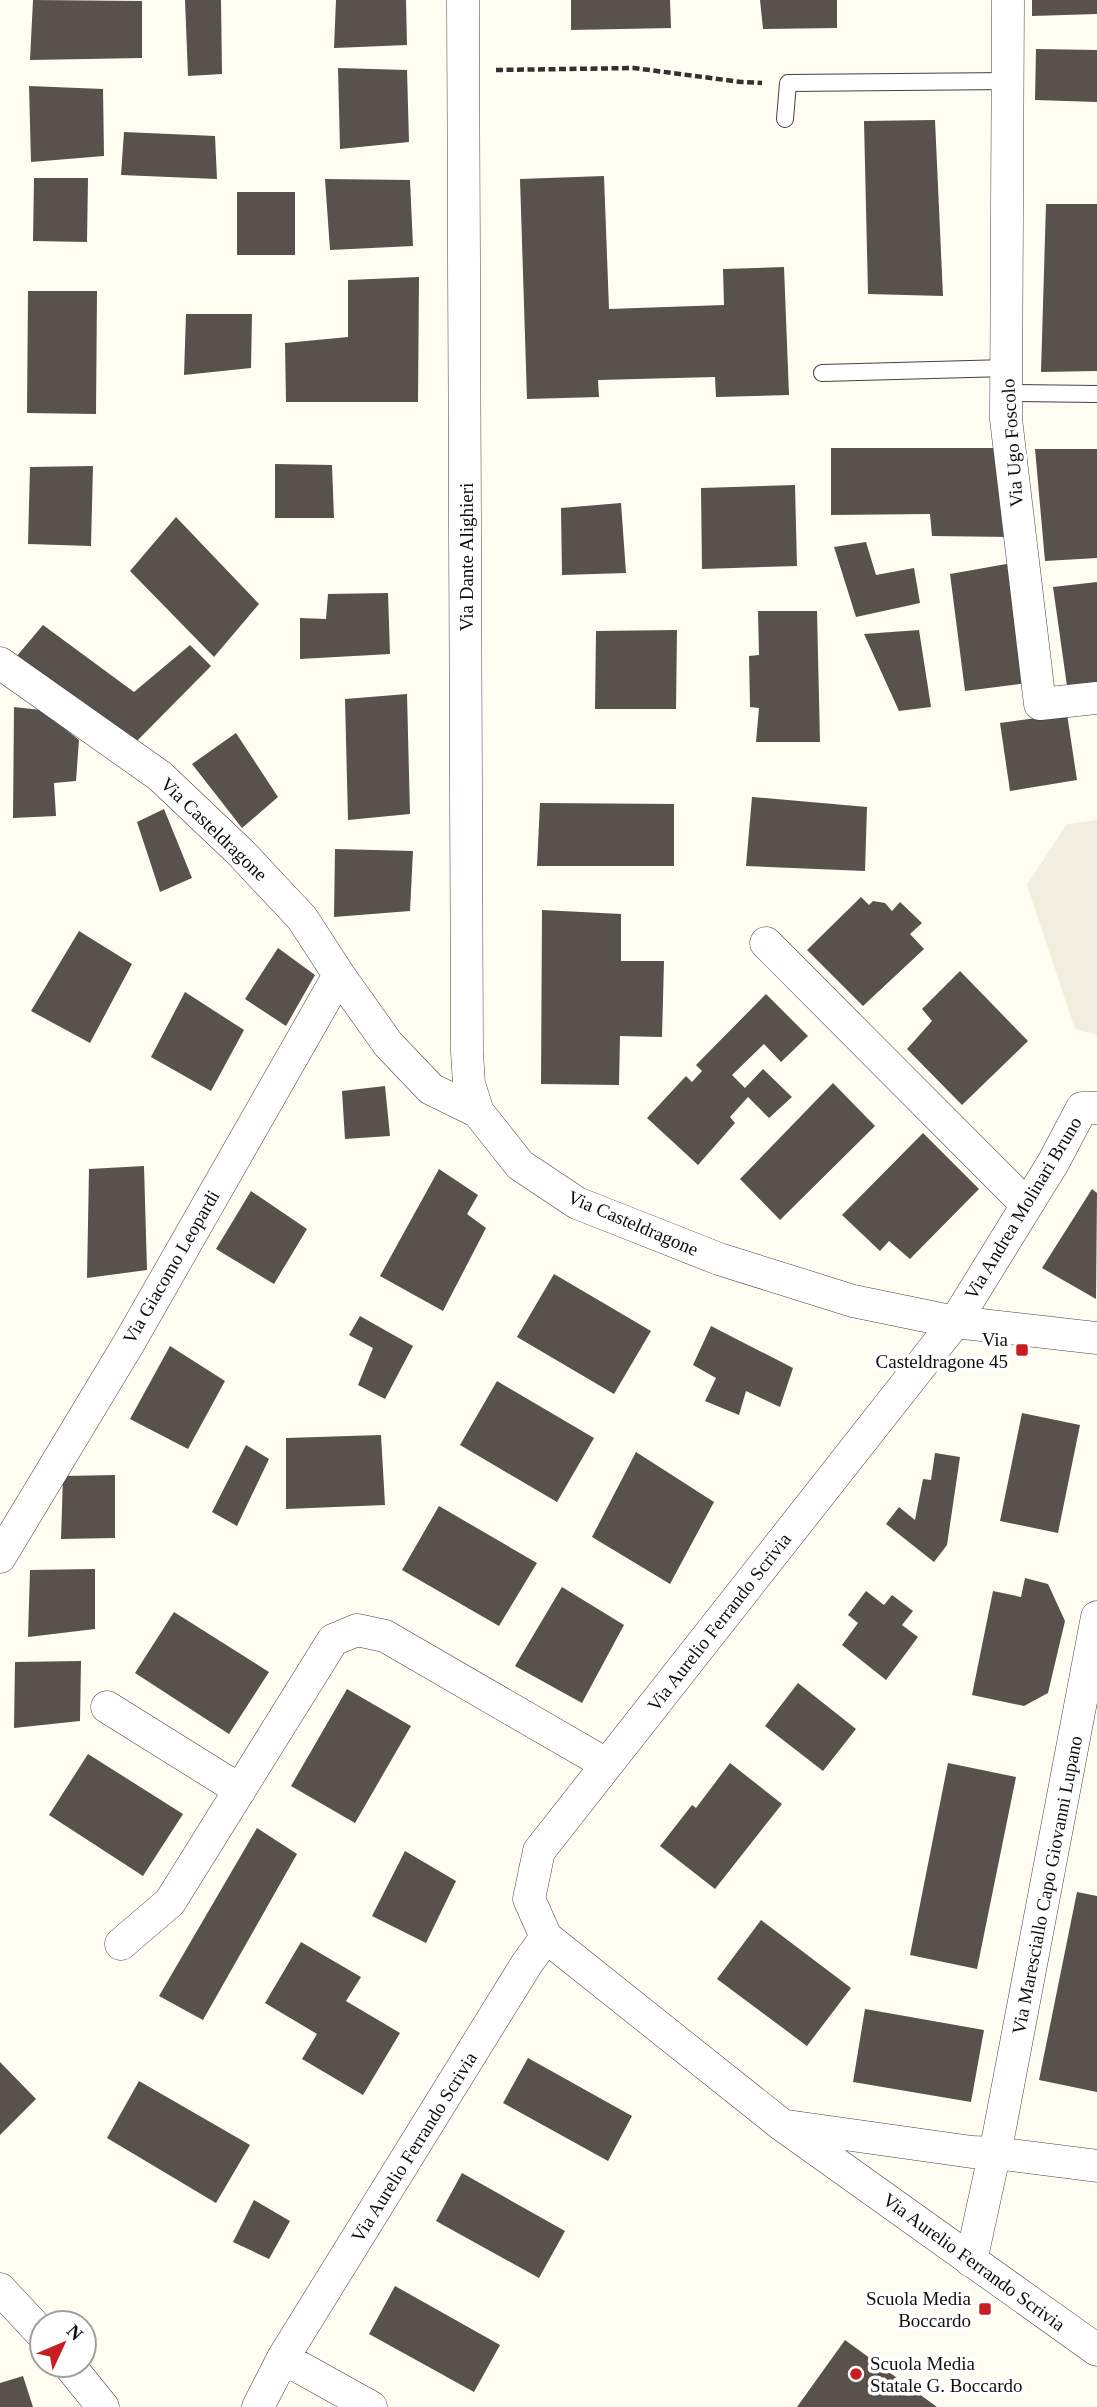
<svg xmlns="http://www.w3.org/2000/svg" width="1097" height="2407" font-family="Georgia,serif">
	<rect width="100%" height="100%" fill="#fffdf2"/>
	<path fill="#f1eddf" d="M1097 820V1035L1075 1029 1027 885 1067 824Z"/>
	<path fill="#59514b" d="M33 0 142 1V58L30 60Z
		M185 0H221L222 74 188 76Z
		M336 0H406L407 45 334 48Z
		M571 0H670L671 28 571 30Z
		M760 0H837V28L763 29Z
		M1032 0H1097V14L1032 16Z
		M1036 49 1097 50V102L1035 100Z
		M338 68 407 70 409 142 340 149Z
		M29 86 103 89 104 156 31 162Z
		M935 120 943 296 868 294 864 121Z
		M124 132 215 136 217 179 121 175Z
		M604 176 609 309 724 305 723 269 784 267 789 395 716 397 715 377 598 380 599 397 527 399 520 179Z
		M34 178H88L87 242 33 241Z
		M325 179 410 180 413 246 330 250Z
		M237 192H295V255H237Z
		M1046 204H1097V371L1041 372Z
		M419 277 418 402H286L285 343 348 337V280Z
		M28 291H97L96 414 27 413Z
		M186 314H252L251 368 184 375Z
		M831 448H1002L1010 537 932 536 930 514 831 515Z
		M1035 449H1097V558L1045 561Z
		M275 464 332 465 334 518H275Z
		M93 466 91 546 28 544 30 467Z
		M795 485 797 566 702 569 701 488Z
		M621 503 626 573 562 575 561 508Z
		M176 517 259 604 214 657 130 571Z
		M866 542 876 575 914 568 920 603 856 617 834 547Z
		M1012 563 1027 683 965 691 950 574Z
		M1097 582V682L1067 686 1053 587Z
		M388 593 390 654 300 659V618L326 619 328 594Z
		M758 611H817L820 742H756L759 708 750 707 749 656 759 655Z
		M43 625 134 692 190 645 211 666 132 746 16 657Z
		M677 630 676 709H595L596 631Z
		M919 630 931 707 899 711 864 634Z
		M407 694 410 814 348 820 345 699Z
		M14 707 41 710 79 740 76 781 54 783 56 816 13 818Z
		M1067 714 1077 780 1010 791 1000 723Z
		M236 733 278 797 242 828 192 764Z
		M752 797 867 807 865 871 746 866Z
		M540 803 674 804V866H537Z
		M164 809 192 878 160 892 137 822Z
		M335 849 413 851 410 911 334 917Z
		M861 897 869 905 873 901 885 903 892 911 900 902 922 923 910 934 924 949 863 1006 807 950Z
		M542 910 621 914V961H664L662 1037 620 1036 619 1085 541 1084Z
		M79 931 132 964 90 1043 31 1011Z
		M278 948 315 975 286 1026 245 999Z
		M960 971 1028 1041 962 1105 907 1049 932 1021 922 1009Z
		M185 992 244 1030 211 1091 151 1057Z
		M766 994 808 1036 781 1062 764 1044 732 1075 745 1088 763 1069 792 1097 769 1118 748 1097 730 1117 735 1123 698 1165 647 1118 686 1076 692 1082 702 1071 696 1065Z
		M833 1083 875 1126 780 1220 740 1179Z
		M385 1086 390 1136 345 1139 342 1091Z
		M923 1133 979 1189 910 1259 889 1241 880 1251 842 1215Z
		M144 1166 147 1270 87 1278 89 1169Z
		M439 1169 478 1195 467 1214 486 1228 443 1311 380 1276Z
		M1092 1189 1097 1193 1096 1299 1042 1268Z
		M251 1191 307 1229 274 1284 216 1249Z
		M554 1274 651 1331 614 1394 517 1337Z
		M360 1316 413 1346 385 1399 358 1385 373 1348 349 1335Z
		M711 1326 793 1368 780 1407 746 1391 739 1415 705 1401 716 1378 693 1365Z
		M170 1346 225 1381 188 1449 130 1419Z
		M497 1381 594 1438 557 1502 460 1445Z
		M1022 1413 1080 1425 1058 1533 1000 1521Z
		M381 1435 385 1505 286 1509V1438Z
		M246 1445 269 1459 237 1526 212 1512Z
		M636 1452 714 1502 670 1584 592 1537Z
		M935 1453 960 1457 947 1545 934 1562 886 1524 899 1507 915 1520 923 1479 931 1480Z
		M115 1475V1538L61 1539 63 1476Z
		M439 1506 537 1563 499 1626 402 1570Z
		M95 1569V1629L28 1637 30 1570Z
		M1025 1578 1048 1584 1065 1621 1048 1693 1024 1706 972 1695 993 1591 1021 1597Z
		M562 1587 624 1625 582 1703 515 1666Z
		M866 1591 884 1605 892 1595 913 1611 902 1625 918 1637 886 1680 842 1645 858 1623 848 1615Z
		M174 1612 269 1672 229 1734 135 1673Z
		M81 1661 80 1721 14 1728 15 1662Z
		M798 1683 856 1729 823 1771 765 1726Z
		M347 1689 411 1726 355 1823 291 1786Z
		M88 1754 183 1814 143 1876 49 1815Z
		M730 1763 782 1804 715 1889 660 1846 692 1805 696 1808Z
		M948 1763 1016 1777 977 1969 910 1955Z
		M257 1828 297 1854 203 2020 159 1996Z
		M405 1851 456 1881 426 1943 372 1916Z
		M1077 1892 1097 1896V2092L1039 2080Z
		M761 1920 851 1988 807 2046 717 1979Z
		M301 1942 361 1977 346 2001 400 2033 363 2095 302 2059 317 2034 265 2003Z
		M865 2009 984 2030 971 2102 853 2082Z
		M528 2058 632 2116 608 2161 503 2103Z
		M0 2062 36 2099 0 2135Z
		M139 2081 250 2145 216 2203 107 2138Z
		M462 2173 565 2231 539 2278 436 2221Z
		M254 2200 290 2221 269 2259 233 2242Z
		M395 2286 500 2345 474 2392 369 2334Z
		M845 2340 937 2407H797Z
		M23 2376 33 2407H0V2383Z"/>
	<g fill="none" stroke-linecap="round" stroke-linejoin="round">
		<g stroke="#424242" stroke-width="18">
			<path id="service" d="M785 119 788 83 1008 81
				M822 373 1007 368
				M1007 393 1097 394"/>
		</g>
		<g stroke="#424242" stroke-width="33">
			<path id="minor" d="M463 0 467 1052 469 1084 478 1112
				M1008 0 1006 419 1040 704 1097 698
				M0 663 160 776 240 852 302 918 339 975 388 1044 431 1089 478 1112 520 1165 577 1203 719 1259 853 1301 955 1322 1097 1338
				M766 943 1027 1205
				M1097 1108H1082L1053 1163 955 1322 539 1851 529 1899 546 1937 782 2125 1097 2350
				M0 1557 129 1343 339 975
				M107 1707 240 1790
				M121 1944 170 1902 333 1640 357 1630 385 1636 606 1764
				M787 2126 972 2152 995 2153 1097 2166
				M971 2261 999 2133 1097 1617
				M0 2289 42 2334
				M283 2358 371 2407
				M69 2365 103 2407
				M258 2407 283 2358 526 1965 546 1937"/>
		</g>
		<path stroke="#313131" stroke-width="4.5" stroke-dasharray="7 3.5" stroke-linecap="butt" d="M496 70 634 68 741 82 762 83"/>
		<use href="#service" stroke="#fff" stroke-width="16"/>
		<use href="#minor" stroke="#fff" stroke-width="32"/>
	</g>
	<g fill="#c91e21" stroke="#fff" stroke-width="2.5">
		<rect x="1015" y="1343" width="14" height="14" rx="3.5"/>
		<rect x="978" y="2302" width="14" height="14" rx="3.5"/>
		<circle cx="856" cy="2374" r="7"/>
	</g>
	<g text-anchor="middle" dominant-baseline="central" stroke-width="7" stroke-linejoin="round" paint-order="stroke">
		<g font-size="19" fill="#0f0f0f" stroke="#fff">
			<text transform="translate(1012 443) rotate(-94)">Via Ugo Foscolo</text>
			<text transform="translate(466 557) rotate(-90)">Via Dante Alighieri</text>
			<text transform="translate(214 829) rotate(44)">Via Casteldragone</text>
			<text transform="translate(1023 1208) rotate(-59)">Via Andrea Molinari Bruno</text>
			<text transform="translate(633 1223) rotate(23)">Via Casteldragone</text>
			<text transform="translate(171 1267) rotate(-60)">Via Giacomo Leopardi</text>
			<text transform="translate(719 1622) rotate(-52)">Via Aurelio Ferrando Scrivia</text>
			<text transform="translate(1047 1885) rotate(-79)">Via Maresciallo Capo Giovanni Lupano</text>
			<text transform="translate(414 2147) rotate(-58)">Via Aurelio Ferrando Scrivia</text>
			<text transform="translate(974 2262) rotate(36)">Via Aurelio Ferrando Scrivia</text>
		</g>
		<g font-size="19" fill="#0f0f0f" stroke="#fff" text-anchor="end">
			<text x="1008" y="1339">Via<tspan x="1008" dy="22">Casteldragone 45</tspan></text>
			<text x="971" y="2298">Scuola Media<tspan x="971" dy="22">Boccardo</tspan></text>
			<text x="870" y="2363" text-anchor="start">Scuola Media<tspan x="870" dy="22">Statale G. Boccardo</tspan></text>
		</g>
	</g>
	<g transform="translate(63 2344) rotate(46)"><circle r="33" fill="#ffffff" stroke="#9f9f9f" stroke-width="2"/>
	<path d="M0-5L12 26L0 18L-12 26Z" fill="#c91e21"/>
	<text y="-10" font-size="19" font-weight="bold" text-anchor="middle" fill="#0f0f0f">N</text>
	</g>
</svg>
